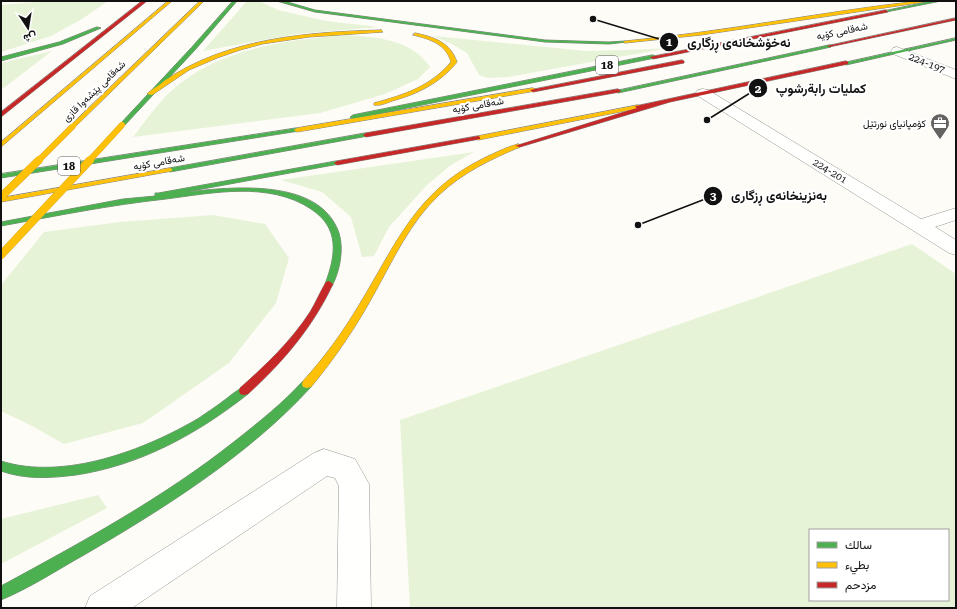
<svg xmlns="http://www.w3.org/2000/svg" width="957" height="609" font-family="'Roboto Serif',Vazirmatn,serif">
	<rect width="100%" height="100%" fill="#fdfcf7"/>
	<path fill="#e7f3d7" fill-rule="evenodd" d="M48 1H108L82 19 51 36 1 52V5Z
		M247 1H259L278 10 326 21 379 27 296 34 203 51Z
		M345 35C375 37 412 39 430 67L418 79 385 94 320 113 133 137C145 122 156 105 170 92 218 48 283 41 345 35Z
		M433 36 586 51 628 50 669 48 508 77 488 78 479 75 467 53 452 44Z
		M52 51 1 90V63Z
		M474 152 451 165 427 185 389 227 374 256 362 257 351 217 322 192 281 180Z
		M213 215 265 224 289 258 276 303 229 363 143 423 64 444 32 426 1 411V285L44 232 120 222Z
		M912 244 956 274V608H410L400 420ZM810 530H948V600H810Z
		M98 495 107 508 1 564V519Z"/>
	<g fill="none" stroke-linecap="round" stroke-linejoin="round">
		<g stroke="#979795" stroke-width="1">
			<path id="street" d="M897 47 956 70V79L893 54 891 51 893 48Z
				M703 89 708 90 921 219 956 208V220L935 227 956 240V255L949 253 698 96 696 93 698 90Z
				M324 449 355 459 369 484 371 608H337L339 486 335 478 327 476 132 608H85L90 596 314 453Z"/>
		</g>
		<g stroke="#858482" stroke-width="1">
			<path id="fast" d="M233 1H237L195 50 124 126H120V124L191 48Z
				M277 1H284L315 10 545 40 609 42 625 41 627 42 609 44 545 42 315 12Z
				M932 1H941L886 12 884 11Z
				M97 27 101 28 63 44 1 61V57L59 42Z
				M956 38V40L846 65 843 63Z
				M829 45H831V47L618 93 615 91Z
				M653 55 655 56V58L353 119 350 117 353 115Z
				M297 128 300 130 299 131 1 178V174Z
				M366 133 369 135 368 136 170 172 167 170 170 168Z
				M337 161 339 162V164L186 192C231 187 320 177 339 233 344 249 340 271 332 286L329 287 325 284C336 255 340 228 311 209 269 181 212 193 166 199 110 205 56 216 1 226V222L123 199 155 196V193H158Z
				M307 380 311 381 312 384 311 387C249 455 163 509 84 555 57 570 30 588 1 600V586C82 542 163 498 235 441 259 422 283 403 303 381Z
				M244 387 248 388 249 391 248 394C197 434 141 465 76 475 51 478 26 480 1 471V461C64 481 145 450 199 418 206 413 214 408 222 402 229 397 236 390 244 387Z"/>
		</g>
		<g stroke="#858482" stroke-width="1">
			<path id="slow" d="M168 1H172L1 147V142Z
				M200 1H204L75 127H71V125Z
				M918 1H931L701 35 625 43 623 42 625 41C723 32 820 12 918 1Z
				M381 30 383 32 309 37 262 44 240 50 217 58 189 70 152 95 147 94C152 89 159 86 164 81 227 38 307 32 381 30Z
				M415 33C434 37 450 42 457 62 440 83 418 94 392 101 387 103 380 106 374 105V103C404 95 431 86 451 62 446 44 430 39 413 35Z
				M533 88 536 90 535 91 297 132 294 130 297 128Z
				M638 105 640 106V108L478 140 475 138 478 136Z
				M518 144 521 146 520 147C491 159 462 173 439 195 410 222 393 260 374 294 356 327 335 358 311 387L307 388 303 387 302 384 303 381C324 358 343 332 359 305 397 243 415 192 484 158 495 153 506 147 518 144Z
				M170 168 172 169V171L1 202V198Z"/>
		</g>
		<g stroke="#858482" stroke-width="1">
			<path id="jam" d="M142 1H147L1 117V112Z
				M886 10 888 12 653 59 650 57Z
				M956 18V20L829 47 827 46Z
				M682 60 684 61V63L533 92 530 90Z
				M846 61 848 62V64L670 102 520 147 515 146 637 108 635 107 636 106Z
				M618 89 621 91 620 92 366 137 363 135 366 133Z
				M478 136 480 137V139L337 165 334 163 337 161Z
				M329 281 333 284C313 327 283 362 248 394L244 395 240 394 239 391 240 388C266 365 291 341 310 312 316 302 320 292 326 282Z"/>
		</g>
		<use href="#street" fill="#fffffe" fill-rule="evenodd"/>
		<use href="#fast" fill="#4caf50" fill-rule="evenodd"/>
		<use href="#slow" fill="#ffc107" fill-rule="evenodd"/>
		<use href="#jam" fill="#c62828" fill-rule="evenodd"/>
		<g stroke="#858482" stroke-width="6" stroke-linecap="butt">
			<path id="slow-bridge-far1" d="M38 161 73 126
				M89 161 122 125"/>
		</g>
		<g stroke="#858482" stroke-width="8" stroke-linecap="butt">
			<path id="slow-bridge" d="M1 197 39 160
				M1 255 90 160"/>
		</g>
		<use href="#slow-bridge-far1" stroke="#ffc107" stroke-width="6"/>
		<use href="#slow-bridge" stroke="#ffc107" stroke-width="8"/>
	</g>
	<defs>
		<g id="office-pin" transform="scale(1)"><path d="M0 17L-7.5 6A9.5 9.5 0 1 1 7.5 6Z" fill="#646362" stroke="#fff"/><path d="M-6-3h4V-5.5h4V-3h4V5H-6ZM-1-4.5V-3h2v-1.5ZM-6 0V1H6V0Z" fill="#fff"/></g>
	</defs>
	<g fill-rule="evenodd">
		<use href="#office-pin" x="940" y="123"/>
	</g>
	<g text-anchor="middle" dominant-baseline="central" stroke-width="4" stroke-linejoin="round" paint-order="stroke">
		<g font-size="10" fill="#111" stroke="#fff">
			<text transform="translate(842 31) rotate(-12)">شەقامی کۆیە</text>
			<text transform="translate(927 63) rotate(22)">224-197</text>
			<text transform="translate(94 91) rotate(-44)">شەقامی پێشەوا قازی</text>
			<text transform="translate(478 105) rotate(-10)">شەقامی کۆیە</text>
			<text transform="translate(159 162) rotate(-10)">شەقامی کۆیە</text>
			<text transform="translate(830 171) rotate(31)">224-201</text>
		</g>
		<g font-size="10" fill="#111" stroke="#fff" text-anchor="end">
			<text x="926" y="123">كۆمپانیای نورتێل</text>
		</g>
		<g fill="#fff" stroke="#585858" stroke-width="1">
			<rect x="596" y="56" width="22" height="18" rx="3"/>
			<rect x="58" y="157" width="22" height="18" rx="3"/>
		</g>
		<g font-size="11" font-weight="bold" fill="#111">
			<text x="607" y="65">18</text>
			<text x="69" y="166">18</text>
		</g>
	</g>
	<path fill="none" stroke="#111" stroke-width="1.5" d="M593 19L669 42M707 120L758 88M638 225L713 196"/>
	<g fill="#111" stroke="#fff" stroke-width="1.5">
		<circle cx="593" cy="19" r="4"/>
		<circle cx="707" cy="120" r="4"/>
		<circle cx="638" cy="225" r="4"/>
		<circle cx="669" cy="42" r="10"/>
		<circle cx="758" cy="88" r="10"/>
		<circle cx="713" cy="196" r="10"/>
	</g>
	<g font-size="12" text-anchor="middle" font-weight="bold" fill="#fff">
		<text x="669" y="46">1</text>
		<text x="758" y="93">2</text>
		<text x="713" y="200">3</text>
	</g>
	<g font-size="13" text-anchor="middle" font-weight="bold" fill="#111" stroke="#fff" stroke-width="4" stroke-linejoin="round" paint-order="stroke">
		<text x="739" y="47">نەخۆشخانەی ڕزگاری</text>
		<text x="821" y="93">کملیات رابةرشوپ</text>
		<text x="779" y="200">بەنزینخانەی ڕزگاری</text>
	</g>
	<rect width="957" height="609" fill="none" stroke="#111111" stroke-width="4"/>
	<rect x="809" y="529" width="140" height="72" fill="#ffffff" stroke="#a0a0a0"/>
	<rect x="817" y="542" width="20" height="6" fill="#4caf50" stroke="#a0a0a0"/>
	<text x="845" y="549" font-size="12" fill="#111111">سالك</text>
	<rect x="817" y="562" width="20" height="6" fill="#ffc107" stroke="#a0a0a0"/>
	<text x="845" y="569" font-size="12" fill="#111111">بطيء</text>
	<rect x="817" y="582" width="20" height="6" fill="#c62828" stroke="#a0a0a0"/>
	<text x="845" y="589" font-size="12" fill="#111111">مزدحم</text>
	<g transform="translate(28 28) rotate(168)" stroke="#ffffff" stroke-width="3" paint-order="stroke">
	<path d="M0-3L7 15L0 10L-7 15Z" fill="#111111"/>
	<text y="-6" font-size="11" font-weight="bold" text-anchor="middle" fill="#111111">ش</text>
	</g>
</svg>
